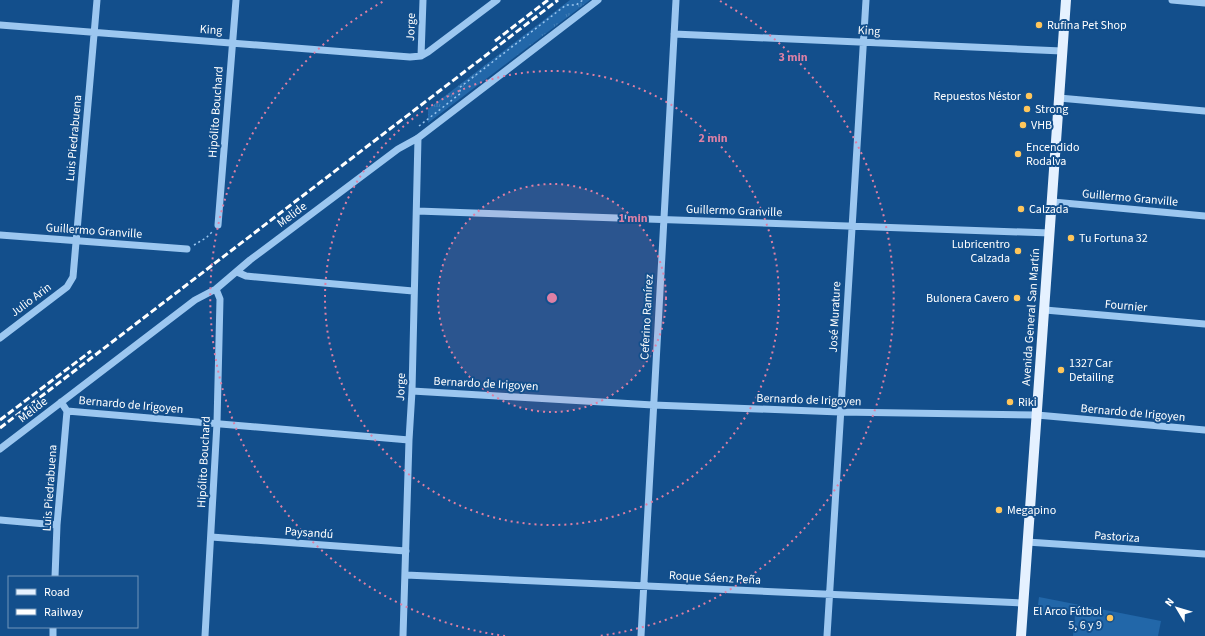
<svg xmlns="http://www.w3.org/2000/svg" width="1205" height="636" font-family="'Source Sans 3',sans-serif">
	<defs>
		<pattern id="grass-tufts" width="24" height="20" patternUnits="userSpaceOnUse"><rect width="24" height="20" fill="#2267a9"/><path d="M3 7l-1-3M5 7V3M7 7l1-3M15 17l-1-3M17 17v-4M19 17l1-3" fill="none" stroke="#437eb6"/></pattern>
	</defs>
	<rect width="100%" height="100%" fill="#134f8c"/>
	<path fill="url(#grass-tufts)" d="M570 0H590L428 123V109Z"/>
	<path fill="#2267a9" d="M1039 597 1161 621 1158 636H1073L1075 615 1037 612Z"/>
	<g fill="none" stroke-linecap="round" stroke-linejoin="round">
		<path stroke="#9cc7f0" stroke-width="1.5" stroke-dasharray="2 3" stroke-linecap="butt" d="M419 126 461 93 459 88 566 5H576L583 0
			M194 245 206 238 213 231"/>
		<path stroke="#9cc7f0" stroke-width="7" d="M1172 0 1205 3
			M0 25 410 57 421 56 428 52 497 0
			M674 34 1062 51
			M421 56 423 0
			M1059 98 1205 111
			M1053 202 1205 216
			M417 211 1050 233
			M218 225 236 0
			M0 235 187 249
			M237 272 246 276 413 291
			M1045 310 1205 324
			M0 338 67 287 73 277 97 0
			M412 391 653 405 840 412 1037 415 1205 430
			M67 411 409 440
			M0 449 195 300 216 289 250 260 398 149 418 138 598 0
			M0 520 57 525
			M211 537 406 551
			M1027 542 1205 554
			M406 575 1023 603
			M55 577 57 525 67 411 61 402
			M53 636V627
			M205 636 217 423 220 299 216 289
			M403 636 409 440 412 391 418 138
			M641 636 676 0
			M827 636 866 0"/>
		<path stroke="#e5f1ff" stroke-width="10" d="M1021 636 1066 0"/>
		<path stroke="#fff" stroke-width="3" stroke-dasharray="7 3" stroke-linecap="butt" d="M495 41 548 0
			M0 420 91 351
			M0 428 558 0"/>
	</g>
	<circle cx="552" cy="298" r="114" fill="#dd80a5" fill-opacity=".12"/>
	<g fill="none" stroke="#dd80a5" stroke-width="2" stroke-dasharray="2 4">
		<circle cx="552" cy="298" r="114"/>
		<circle cx="552" cy="298" r="227"/>
		<path d="M505 636A341 341 0 0 1 384 1M720 1A341 341 0 0 1 599 636"/>
	</g>
	<g fill="#ffc65b" stroke="#134f8c" stroke-width="1.5">
		<circle cx="1039" cy="25" r="4"/>
		<circle cx="1029" cy="96" r="4"/>
		<circle cx="1027" cy="109" r="4"/>
		<circle cx="1023" cy="125" r="4"/>
		<circle cx="1018" cy="154" r="4"/>
		<circle cx="1021" cy="209" r="4"/>
		<circle cx="1071" cy="238" r="4"/>
		<circle cx="1018" cy="251" r="4"/>
		<circle cx="1017" cy="298" r="4"/>
		<circle cx="1061" cy="370" r="4"/>
		<circle cx="1010" cy="402" r="4"/>
		<circle cx="999" cy="510" r="4"/>
		<circle cx="1110" cy="618" r="4"/>
	</g>
	<g text-anchor="middle" dominant-baseline="central" stroke-width="4" stroke-linejoin="round" paint-order="stroke">
		<g font-size="12" fill="#fff" stroke="#134f8c" text-anchor="start">
			<text x="1047" y="25">Rufina Pet Shop</text>
			<text x="1021" y="96" text-anchor="end">Repuestos Néstor</text>
			<text x="1035" y="109">Strong</text>
			<text x="1031" y="125">VHB</text>
			<text x="1026" y="147">Encendido<tspan x="1026" dy="14">Rodalva</tspan></text>
			<text x="1029" y="209">Calzada</text>
			<text x="1079" y="238">Tu Fortuna 32</text>
			<text x="1010" y="244" text-anchor="end">Lubricentro<tspan x="1010" dy="14">Calzada</tspan></text>
			<text x="1009" y="298" text-anchor="end">Bulonera Cavero</text>
			<text x="1069" y="363">1327 Car<tspan x="1069" dy="14">Detailing</tspan></text>
			<text x="1018" y="402">Riki</text>
			<text x="1007" y="510">Megapino</text>
			<text x="1102" y="611" text-anchor="end">El Arco Fútbol<tspan x="1102" dy="14">5, 6 y 9</tspan></text>
		</g>
		<g font-size="12" fill="#fff" stroke="#134f8c">
			<text transform="translate(411 27) rotate(-88)">Jorge</text>
			<text transform="translate(211 30) rotate(4)">King</text>
			<text transform="translate(869 31) rotate(3)">King</text>
			<text transform="translate(216 112) rotate(-86)">Hipólito Bouchard</text>
			<text transform="translate(74 138) rotate(-85)">Luis Piedrabuena</text>
			<text transform="translate(1130 198) rotate(5)">Guillermo Granville</text>
			<text transform="translate(734 211) rotate(2)">Guillermo Granville</text>
			<text transform="translate(292 215) rotate(-37)">Melide</text>
			<text transform="translate(94 231) rotate(4)">Guillermo Granville</text>
			<text transform="translate(31 300) rotate(-37)">Julio Arin</text>
			<text transform="translate(1126 306) rotate(5)">Fournier</text>
			<text transform="translate(647 317) rotate(-87)">Ceferino Ramírez</text>
			<text transform="translate(835 317) rotate(-87)">José Murature</text>
			<text transform="translate(1031 317) rotate(-86)">Avenida General San Martín</text>
			<text transform="translate(486 384) rotate(3)">Bernardo de Irigoyen</text>
			<text transform="translate(401 387) rotate(-88)">Jorge</text>
			<text transform="translate(809 400) rotate(2)">Bernardo de Irigoyen</text>
			<text transform="translate(131 405) rotate(5)">Bernardo de Irigoyen</text>
			<text transform="translate(33 410) rotate(-38)">Melide</text>
			<text transform="translate(1133 413) rotate(5)">Bernardo de Irigoyen</text>
			<text transform="translate(204 462) rotate(-87)">Hipólito Bouchard</text>
			<text transform="translate(50 488) rotate(-86)">Luis Piedrabuena</text>
			<text transform="translate(309 533) rotate(4)">Paysandú</text>
			<text transform="translate(1117 537) rotate(4)">Pastoriza</text>
			<text transform="translate(715 578) rotate(3)">Roque Sáenz Peña</text>
		</g>
	</g>
	<circle cx="552" cy="298" r="6" fill="#dd80a5" stroke="#134f8c" stroke-width="2"/>
	<g font-size="12" text-anchor="middle" font-weight="bold" fill="#dd80a5" stroke="#134f8c" stroke-width="4" stroke-linejoin="round" paint-order="stroke">
		<text x="793" y="61">3 min</text>
		<text x="713" y="142">2 min</text>
		<text x="633" y="222">1 min</text>
	</g>
	<rect x="8" y="576" width="130" height="52" fill="#134f8c" stroke="#7195ba"/>
	<rect x="16" y="589" width="20" height="6" fill="#e5f1ff" stroke="#7195ba"/>
	<text x="44" y="596" font-size="12" fill="#ffffff">Road</text>
	<rect x="16" y="609" width="20" height="6" fill="#ffffff" stroke="#7195ba"/>
	<text x="44" y="616" font-size="12" fill="#ffffff">Railway</text>
	<g transform="translate(1177 608) rotate(308)" stroke="#134f8c" stroke-width="3" paint-order="stroke">
	<path d="M0-3L7 15L0 10L-7 15Z" fill="#ffffff"/>
	<text y="-6" font-size="11" font-weight="bold" text-anchor="middle" fill="#ffffff">N</text>
	</g>
</svg>
